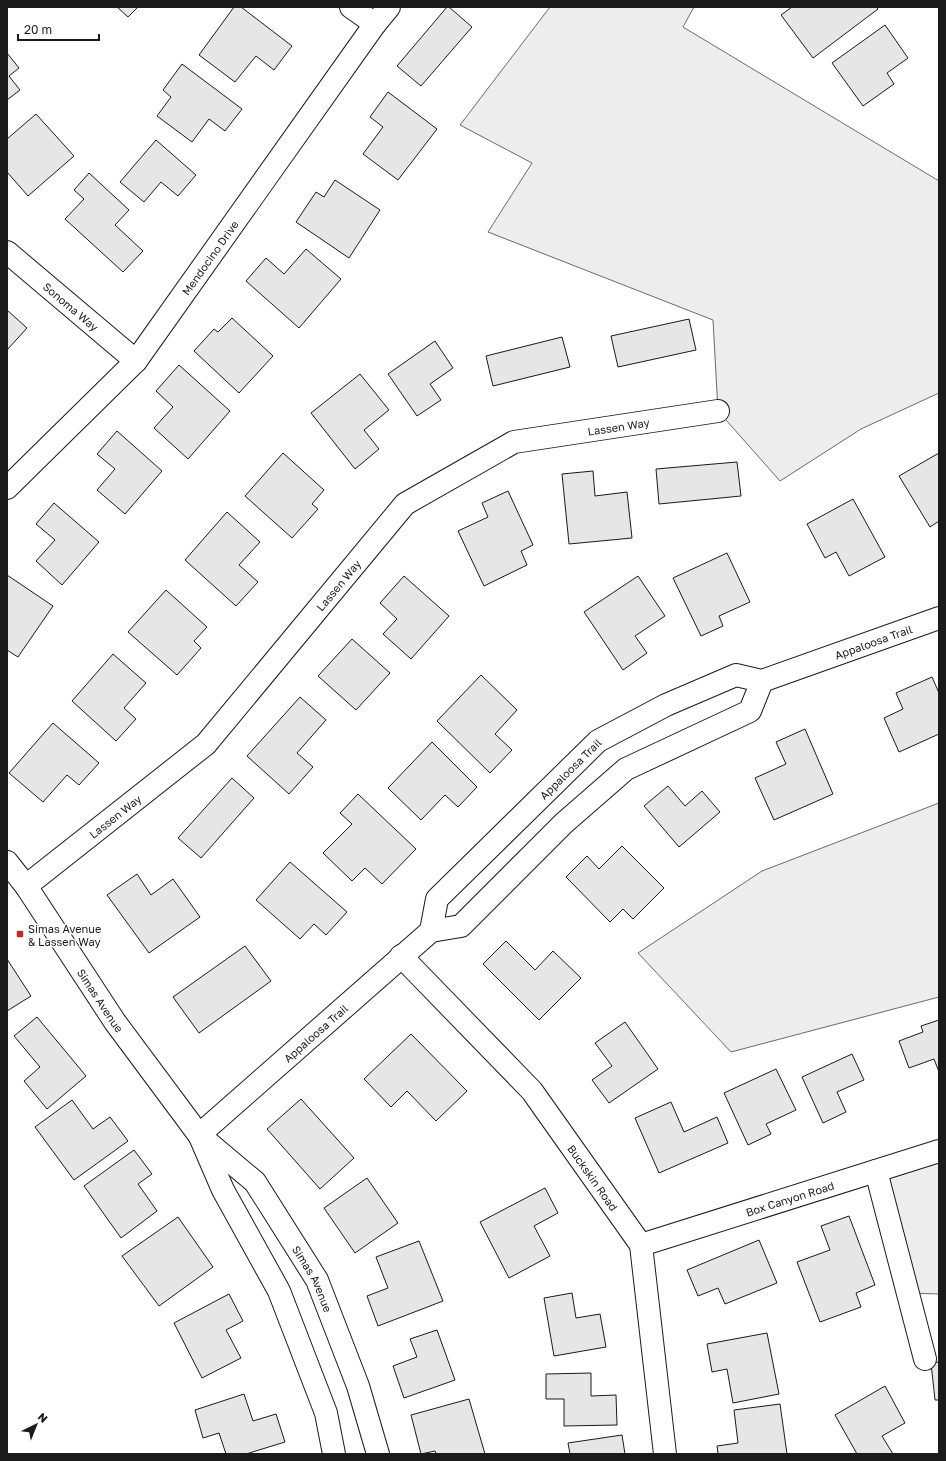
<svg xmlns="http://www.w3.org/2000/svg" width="946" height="1461" font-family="'Golos Text',sans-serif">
	<rect width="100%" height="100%" fill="#fff"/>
	<path fill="#ededed" stroke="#6a6a6a" d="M550 7H694L683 27 939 181V393L861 429 780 481 718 411 713 320 488 232 532 163 460 125Z
		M939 803V997L731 1052 638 953 762 871Z
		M939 1151V1294L907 1293 876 1171Z"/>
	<path fill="#e6e6e6" stroke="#1a1a1a" d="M117 7H138L128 17Z
		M234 7H241L292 46 274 70 256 56 235 82 199 55Z
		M447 7H449L472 27 421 86 397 66Z
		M792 7H876L878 9 813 58 781 15Z
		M885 25 908 58 887 73 894 84 863 106 832 63Z
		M7 53 19 68 9 76 20 90 7 100Z
		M182 64 242 109 225 131 209 119 192 142 157 116 171 97 163 90Z
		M388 92 437 129 398 180 363 154 383 127 370 117Z
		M36 114 74 156 28 196 7 172V139Z
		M156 140 196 175 178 196 161 182 144 202 120 182Z
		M89 173 129 210 115 225 143 251 123 272 65 219 84 199 74 190Z
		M335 180 380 210 349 258 296 222 316 192 324 197Z
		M306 249 341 279 299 328 246 281 266 258 284 274Z
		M7 310 27 328 7 350Z
		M232 318 273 356 239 393 194 351 214 329 218 332Z
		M689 319 696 350 618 367 611 336Z
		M562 337 570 367 493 386 486 356Z
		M435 341 453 368 430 384 441 400 417 416 388 374Z
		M179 365 230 411 188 459 154 428 173 407 156 391Z
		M360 374 389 410 364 430 379 449 355 469 311 413Z
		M117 431 162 471 125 514 97 490 115 469 97 454Z
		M283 453 324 490 312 504 318 509 292 538 245 496Z
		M939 453V521L930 527 899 476Z
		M737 462 741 496 659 504 656 469Z
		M593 471 595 496 627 492 632 538 569 544 562 474Z
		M508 491 533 545 521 551 527 565 484 586 458 531 488 517 482 503Z
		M853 499 885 557 849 576 836 552 825 558 807 524Z
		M54 503 99 542 62 585 36 561 55 540 36 524Z
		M227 512 260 542 239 565 258 582 236 606 185 560Z
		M727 553 750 602 719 616 723 626 701 636 673 578Z
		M7 575 53 606 18 657 7 650Z
		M404 576 449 616 411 659 383 634 397 619 380 603Z
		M638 576 665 616 635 636 647 653 623 670 584 612Z
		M166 590 207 627 194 641 201 648 177 675 128 632Z
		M352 639 390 673 356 710 318 676Z
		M113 654 146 683 124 708 136 719 116 741 72 701Z
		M481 675 517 710 495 734 512 750 490 773 437 721Z
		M932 677 939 693V734L899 752 884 718 903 709 896 693Z
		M300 697 326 720 297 753 313 767 289 794 247 756Z
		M53 723 99 763 79 785 67 775 43 802 9 773Z
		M805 729 833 794 774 820 755 778 786 764 776 742Z
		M432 742 477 787 458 807 445 795 421 820 388 788Z
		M232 778 254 798 201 858 178 838Z
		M668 786 685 806 702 791 720 812 679 847 644 806Z
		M358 794 416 849 382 884 365 868 352 881 323 853 352 824 340 813Z
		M622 846 664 888 633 919 623 909 610 922 566 877 587 856 599 869Z
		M290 862 347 912 326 935 314 924 300 939 256 900Z
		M137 874 151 895 173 879 200 917 149 953 107 895Z
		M506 941 535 970 553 951 581 978 539 1020 483 964Z
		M245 946 271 981 199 1033 173 997Z
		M7 959 31 996 7 1011Z
		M37 1017 86 1076 47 1109 24 1081 40 1067 14 1036Z
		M939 1020V1072L934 1059 909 1068 899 1041 923 1032 921 1026Z
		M625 1022 658 1069 609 1103 592 1080 612 1066 595 1043Z
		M411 1034 467 1091 436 1121 407 1091 391 1107 364 1079Z
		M852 1054 864 1080 837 1092 846 1112 823 1123 802 1077Z
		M776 1069 796 1110 766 1124 771 1134 748 1145 724 1093Z
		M301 1099 354 1158 320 1189 267 1129Z
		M72 1100 93 1129 110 1117 128 1141 74 1180 35 1127Z
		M671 1102 684 1132 717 1117 728 1143 659 1173 635 1118Z
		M134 1150 152 1174 138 1184 157 1211 121 1238 84 1186Z
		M367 1178 398 1223 355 1253 324 1208Z
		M545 1188 558 1213 534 1226 550 1256 509 1278 480 1222Z
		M849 1216 875 1285 856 1293 861 1307 820 1322 797 1262 830 1250 821 1226Z
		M178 1217 213 1267 159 1306 122 1256Z
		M759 1240 777 1283 725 1304 718 1288 698 1296 687 1270Z
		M419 1241 443 1301 378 1326 367 1296 388 1288 376 1257Z
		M572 1293 576 1318 600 1314 606 1347 554 1356 544 1298Z
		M229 1294 243 1321 226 1330 241 1358 202 1378 174 1323Z
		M437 1330 455 1380 404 1398 393 1366 417 1357 410 1339Z
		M767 1333 779 1394 733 1403 727 1369 712 1372 707 1344Z
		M939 1362V1400H935L931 1363Z
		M591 1373V1396L616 1395 617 1425 564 1426V1399H546V1374Z
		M885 1386 905 1423 882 1436 893 1454H857L835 1415Z
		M244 1394 253 1421 276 1414 285 1442 246 1454H226L219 1433 203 1438 195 1410Z
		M469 1399 485 1454H436L435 1451 421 1454 411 1415Z
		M780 1404 787 1454H718L717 1446 738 1443 734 1410Z
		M622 1435 625 1454H570L568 1443Z"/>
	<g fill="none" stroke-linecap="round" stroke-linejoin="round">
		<g stroke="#1a1a1a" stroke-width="24">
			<g id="minor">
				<path d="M351 7 375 24"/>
				<path id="s1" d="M7 252 136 361"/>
				<path id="s2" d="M7 488 136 361 375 24 389 7"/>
				<path id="s3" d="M7 862 26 886 115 1022 199 1135 255 1182 317 1280 358 1386 378 1454"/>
				<path id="s4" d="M26 886 206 744 405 504 514 442 718 411"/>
				<path id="s5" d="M431 931 437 899 598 741 666 705 736 675 762 681 939 618"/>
				<path id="s6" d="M401 956 532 1091 641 1245 665 1454"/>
				<path id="s7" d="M199 1135 431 931 461 926 564 823 626 769 750 711 762 681"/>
				<path d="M201 1139 223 1190 279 1291 326 1413 334 1454"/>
				<path d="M876 1171 925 1359"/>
				<path id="s8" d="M641 1245 939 1151"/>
			</g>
		</g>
		<use href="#minor" stroke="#fff" stroke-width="22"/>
	</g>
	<rect fill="#c62828" stroke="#fff" stroke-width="1.5" x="16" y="930" width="8" height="8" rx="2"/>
	<g text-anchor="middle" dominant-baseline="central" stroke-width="3" stroke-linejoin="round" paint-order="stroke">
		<g font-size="11" fill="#1a1a1a" stroke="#fff">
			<text stroke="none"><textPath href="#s2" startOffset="308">Mendocino Drive</textPath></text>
			<text stroke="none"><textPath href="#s1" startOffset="84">Sonoma Way</textPath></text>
			<text stroke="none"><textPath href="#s4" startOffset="772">Lassen Way</textPath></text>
			<text stroke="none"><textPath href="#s4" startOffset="436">Lassen Way</textPath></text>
			<text stroke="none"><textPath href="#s5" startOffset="556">Appaloosa Trail</textPath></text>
			<text stroke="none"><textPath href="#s5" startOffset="219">Appaloosa Trail</textPath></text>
			<text stroke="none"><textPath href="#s4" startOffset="113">Lassen Way</textPath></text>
			<text stroke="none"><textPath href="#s3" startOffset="167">Simas Avenue</textPath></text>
			<text stroke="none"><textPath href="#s7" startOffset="155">Appaloosa Trail</textPath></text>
			<text stroke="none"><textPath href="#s6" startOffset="294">Buckskin Road</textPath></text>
			<text stroke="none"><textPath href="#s8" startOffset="156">Box Canyon Road</textPath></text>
			<text stroke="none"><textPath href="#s3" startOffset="520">Simas Avenue</textPath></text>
		</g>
		<g font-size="11" fill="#1a1a1a" stroke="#fff" text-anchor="start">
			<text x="28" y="928">Simas Avenue<tspan x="28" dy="13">&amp; Lassen Way</tspan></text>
		</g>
	</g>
	<rect width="946" height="1461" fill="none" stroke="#1a1a1a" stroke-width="16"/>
	<g transform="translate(36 1425) rotate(43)" stroke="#ffffff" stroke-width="3" paint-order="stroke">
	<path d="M0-3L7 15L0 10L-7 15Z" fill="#1a1a1a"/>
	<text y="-6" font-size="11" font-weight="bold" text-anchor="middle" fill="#1a1a1a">N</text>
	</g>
	<path d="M18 34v6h81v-6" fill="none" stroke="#1a1a1a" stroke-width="2"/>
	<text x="24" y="34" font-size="12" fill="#1a1a1a" stroke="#ffffff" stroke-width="3" paint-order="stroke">20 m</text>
</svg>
